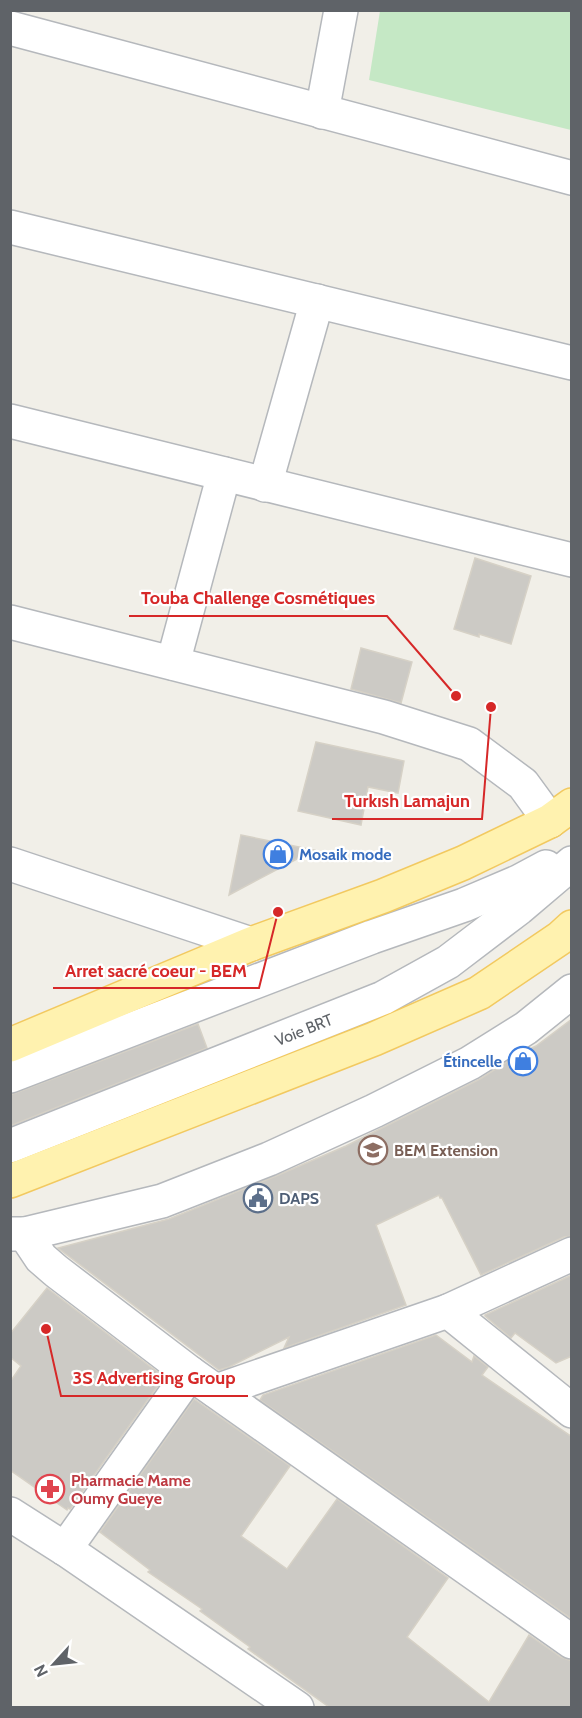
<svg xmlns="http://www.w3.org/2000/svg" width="582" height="1718" font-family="Cabin,sans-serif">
	<rect width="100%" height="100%" fill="#f1efe8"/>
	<path fill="#c5e8c5" d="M380 11H571V130L369 80Z"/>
	<path fill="#cccac5" stroke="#d6d1c6" stroke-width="1.5" d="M475 558 531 576 511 644 479 634V637L454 629Z
		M361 648 412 662 401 703 351 689Z
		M316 742 404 761 398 793 368 787 361 825 298 811Z
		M241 835 314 850 229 895Z
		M572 1019V1236L564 1237 481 1275 442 1198H440L439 1195 376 1225 406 1305 284 1348 289 1337 229 1367 219 1370 58 1248 169 1219 276 1176 346 1146 480 1079 519 1054 536 1046Z
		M198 1024 207 1048 10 1126V1095Z
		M572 1275V1356L556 1363 515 1333 511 1338 485 1316V1315Z
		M47 1288 164 1377 70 1509 68 1508 67 1510 10 1470V1382L21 1366 10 1357V1334Z
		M436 1335 472 1362 474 1356 488 1367 482 1375 572 1437V1619L260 1400 263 1395Z
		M194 1399 290 1466 241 1536 287 1569 337 1499 448 1578 407 1637 489 1702 529 1635 561 1657 572 1661V1707H329L248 1649 250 1647 200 1611 202 1609 148 1572 150 1570 100 1532Z"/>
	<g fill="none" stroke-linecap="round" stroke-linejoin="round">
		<g stroke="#b5b8bc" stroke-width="36">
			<g id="minor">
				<path d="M10 28 572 178"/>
				<path d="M322 112 341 10"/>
				<path d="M10 227 572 363"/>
				<path d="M10 421 572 560"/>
				<path d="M265 485 317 301"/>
				<path d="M10 622 384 717 469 744 523 784 550 821"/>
				<path d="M173 663 224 474"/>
				<path d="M10 864 251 944"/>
				<path d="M10 1076 372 937 464 905 518 882 546 867"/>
				<path id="s1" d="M10 1146 383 998 448 962 519 908 572 863"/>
				<path d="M10 1234H25L162 1201 269 1159 374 1111 470 1063 526 1028 572 991"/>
				<path d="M25 1234 41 1258 56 1271 190 1373 572 1642"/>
				<path d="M448 1311 572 1411"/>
				<path d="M216 1391 448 1311 572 1254"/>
				<path d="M10 1514 65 1549 297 1708"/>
				<path d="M65 1549 190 1373"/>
			</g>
		</g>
		<g stroke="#f2c960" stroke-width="36">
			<path id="major" d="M10 1045 251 944 383 896 463 863 550 821 572 805
				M10 1181 374 1039 479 993 560 938 572 927"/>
		</g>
		<use href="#minor" stroke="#fff" stroke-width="33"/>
		<use href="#major" stroke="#fff2af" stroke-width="33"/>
	</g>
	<defs>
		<g id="shop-ring" transform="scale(1.5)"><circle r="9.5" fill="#fff" stroke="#3f7fe0" stroke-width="1.5"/><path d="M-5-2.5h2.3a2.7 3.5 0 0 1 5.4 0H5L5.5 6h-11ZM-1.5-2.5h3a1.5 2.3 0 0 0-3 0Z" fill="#3f7fe0"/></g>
		<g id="university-ring" transform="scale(1.5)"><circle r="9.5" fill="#fff" stroke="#8d6e63" stroke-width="1.5"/><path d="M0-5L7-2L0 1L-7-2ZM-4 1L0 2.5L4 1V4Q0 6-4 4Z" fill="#8d6e63"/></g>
		<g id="civic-ring" transform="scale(1.5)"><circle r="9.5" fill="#fff" stroke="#5c6f8a" stroke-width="1.5"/><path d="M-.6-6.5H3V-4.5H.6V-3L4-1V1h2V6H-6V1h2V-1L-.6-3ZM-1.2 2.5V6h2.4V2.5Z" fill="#5c6f8a"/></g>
		<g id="pharmacy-ring" transform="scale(1.5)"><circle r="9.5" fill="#fff" stroke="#e0444e" stroke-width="1.5"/><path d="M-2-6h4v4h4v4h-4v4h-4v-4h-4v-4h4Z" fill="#e0444e"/></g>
	</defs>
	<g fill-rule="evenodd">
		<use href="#shop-ring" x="278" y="854"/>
		<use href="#shop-ring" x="523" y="1061"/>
		<use href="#university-ring" x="373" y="1150"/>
		<use href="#civic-ring" x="258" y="1198"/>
		<use href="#pharmacy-ring" x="50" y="1489"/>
	</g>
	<g text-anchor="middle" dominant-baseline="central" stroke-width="4.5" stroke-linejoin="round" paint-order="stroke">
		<g font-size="16" font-weight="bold" fill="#366cbe" stroke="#fff" text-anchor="start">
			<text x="299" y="854">Mosaik mode</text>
			<text x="502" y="1061" text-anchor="end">Étincelle</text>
		</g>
		<g font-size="16" fill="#5f6368" stroke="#fff">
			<text stroke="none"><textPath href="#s1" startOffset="316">Voie BRT</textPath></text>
		</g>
		<g font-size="16" font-weight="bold" fill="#785e54" stroke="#fff" text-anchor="start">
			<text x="394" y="1150">BEM Extension</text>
		</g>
		<g font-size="16" font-weight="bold" fill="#4e5e75" stroke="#fff" text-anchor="start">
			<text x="279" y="1198">DAPS</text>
		</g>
		<g font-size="16" font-weight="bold" fill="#be3a42" stroke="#fff" text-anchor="start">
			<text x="71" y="1480">Pharmacie Mame<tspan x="71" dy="18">Oumy Gueye</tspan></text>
		</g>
	</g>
	<path fill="none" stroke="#d62828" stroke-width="2" d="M456 696L387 616H129M491 707L482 819H332M278 912L259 988H53M46 1329L61 1396H248"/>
	<g fill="#d62828" stroke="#fff" stroke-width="2">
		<circle cx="456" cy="696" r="6"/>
		<circle cx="491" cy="707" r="6"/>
		<circle cx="278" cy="912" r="6"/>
		<circle cx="46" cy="1329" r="6"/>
	</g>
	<g font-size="18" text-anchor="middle" font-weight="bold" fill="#d62828" stroke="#fff" stroke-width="4.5" stroke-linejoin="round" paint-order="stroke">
		<text x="258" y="604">Touba Challenge Cosmétiques</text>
		<text x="407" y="807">Turkısh Lamajun</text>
		<text x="156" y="977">Arret sacré coeur - BEM</text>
		<text x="154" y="1384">3S Advertising Group</text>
	</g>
	<rect width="582" height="1718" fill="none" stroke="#5f6368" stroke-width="24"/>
	<g transform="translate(54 1664) rotate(243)" stroke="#ffffff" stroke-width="4.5" paint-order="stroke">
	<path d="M0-4.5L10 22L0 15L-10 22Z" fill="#5f6368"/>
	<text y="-9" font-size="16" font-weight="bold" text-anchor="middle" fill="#5f6368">N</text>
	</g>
</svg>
